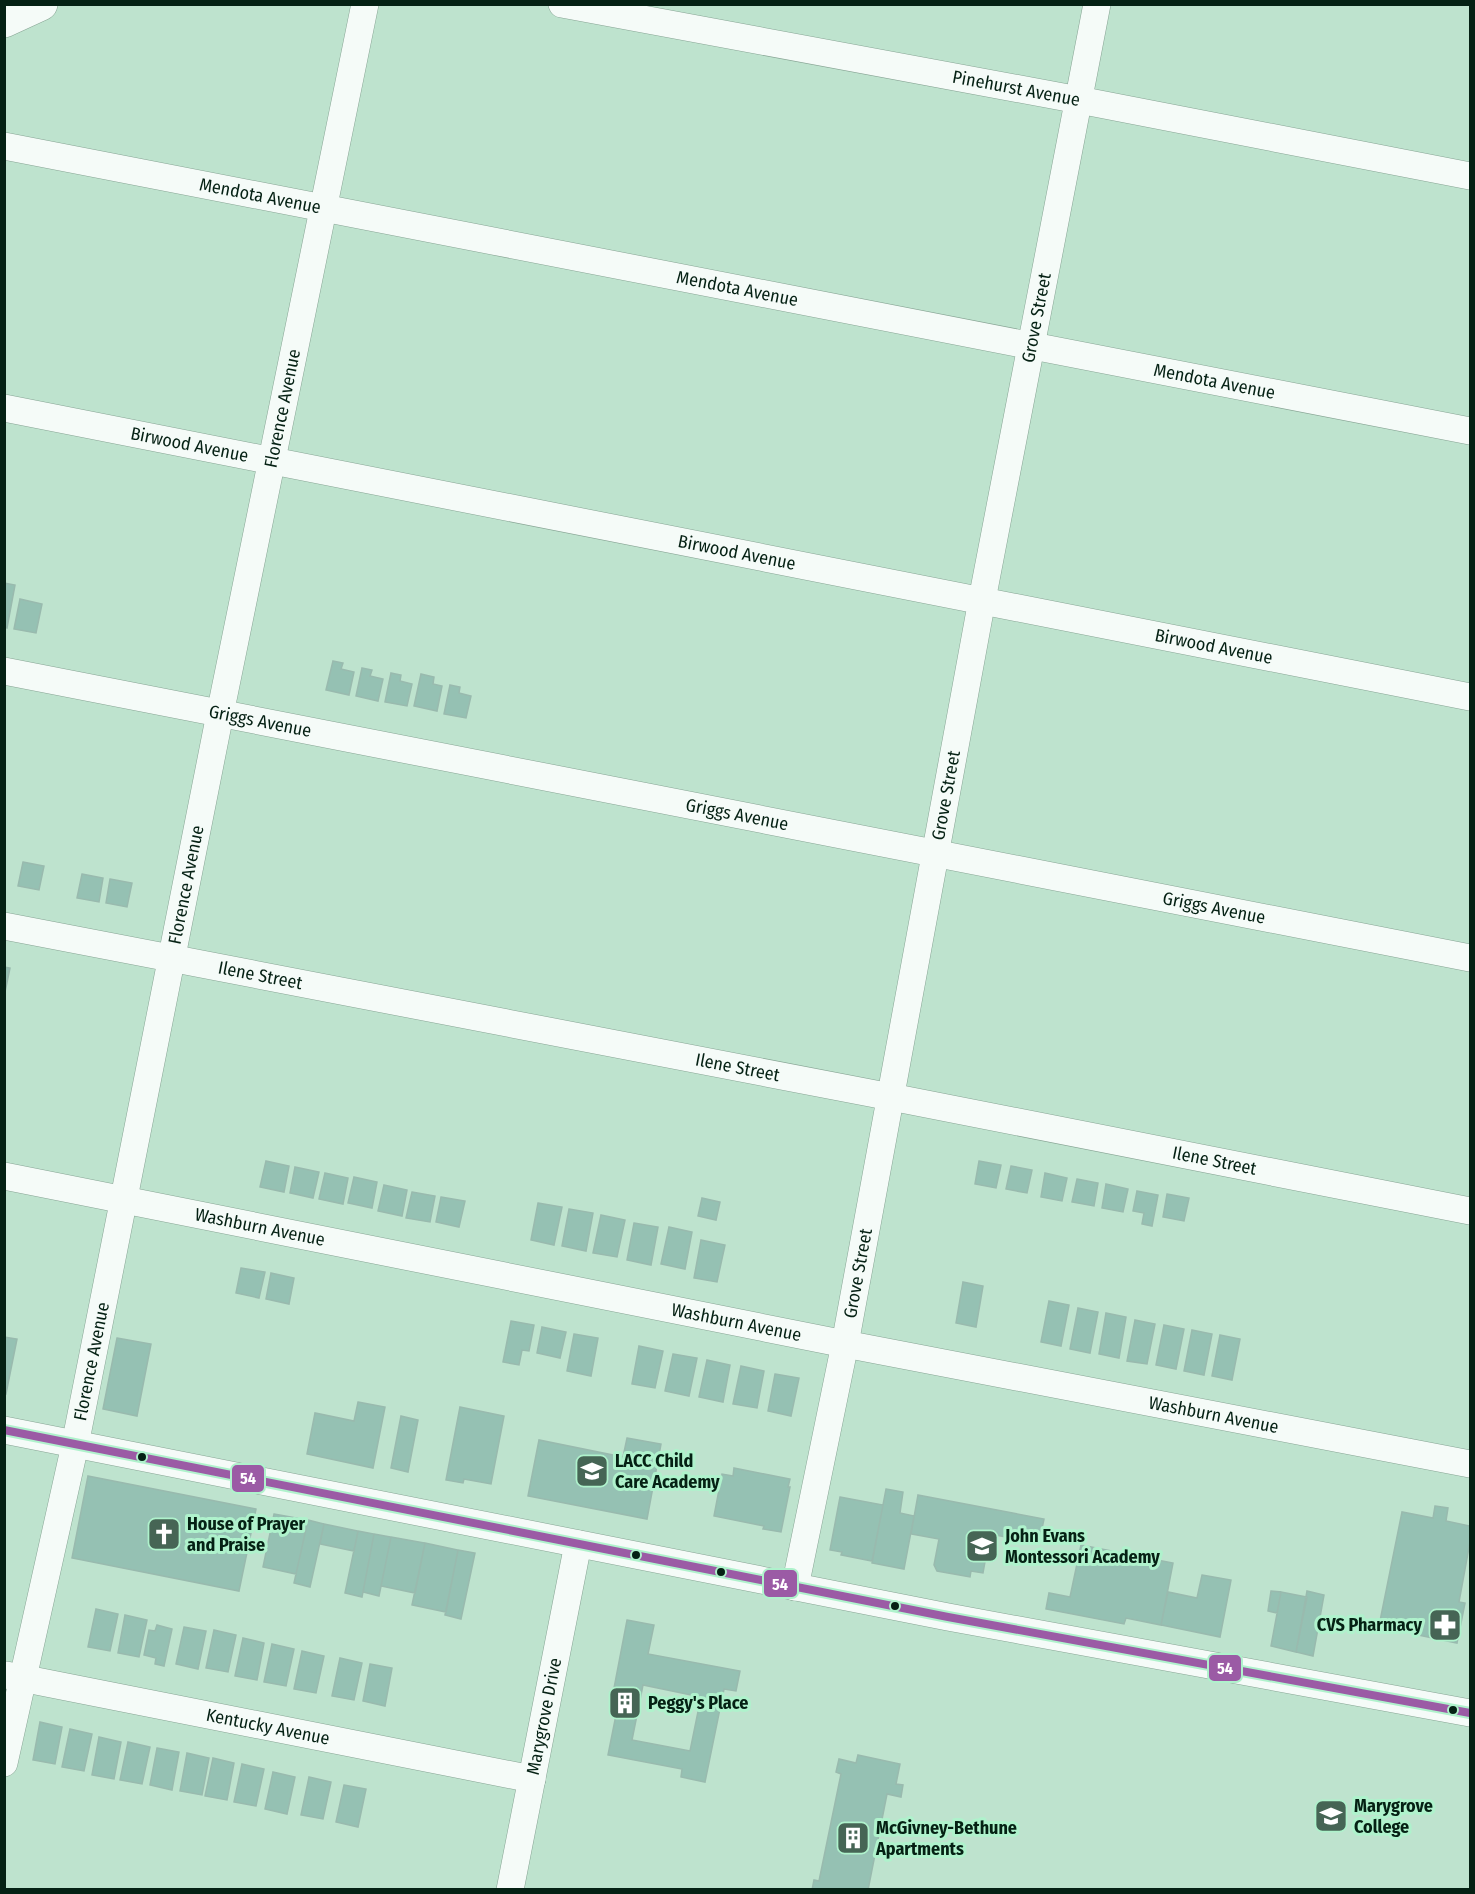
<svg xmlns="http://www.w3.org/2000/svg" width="1475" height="1894" font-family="'Fira Sans Condensed',sans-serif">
	<rect width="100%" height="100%" fill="#bee3ce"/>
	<path fill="#95c1b3" stroke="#99baae" stroke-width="1.5" fill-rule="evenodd" d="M4 583 15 585 7 628 4 627Z
		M20 599 42 604 36 633 14 629Z
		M333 661 343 663 341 669 354 672 349 695 326 690Z
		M362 668 372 670 370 676 383 679 378 701 356 696Z
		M391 673 401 675 400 681 412 684 407 706 385 702Z
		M421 674 434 677 433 684 442 686 437 711 414 706Z
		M450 685 460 687 459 693 471 696 466 718 444 714Z
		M23 862 44 866 39 890 18 886Z
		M82 874 103 878 99 902 77 898Z
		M110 879 132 883 127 907 106 903Z
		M4 967 10 968 5 992H4Z
		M266 1161 289 1166 284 1192 260 1187Z
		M979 1161 1001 1165 996 1188 975 1184Z
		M1011 1166 1032 1170 1027 1193 1006 1189Z
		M295 1167 319 1172 313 1198 290 1193Z
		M325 1173 348 1178 343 1204 319 1199Z
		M1045 1173 1067 1178 1062 1201 1041 1197Z
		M354 1177 377 1182 372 1208 348 1203Z
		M1077 1179 1098 1183 1094 1206 1072 1202Z
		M1106 1184 1128 1189 1123 1212 1102 1208Z
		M384 1185 407 1190 402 1216 378 1211Z
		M1137 1191 1158 1195 1152 1226 1142 1224 1144 1213 1133 1211Z
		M412 1192 435 1196 430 1222 406 1218Z
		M1167 1194 1189 1198 1184 1221 1163 1217Z
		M441 1197 465 1201 459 1227 436 1222Z
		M702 1198 720 1202 716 1220 698 1216Z
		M538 1203 562 1207 554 1245 531 1240Z
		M569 1209 593 1213 586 1251 562 1246Z
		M601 1215 625 1220 617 1257 593 1253Z
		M634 1223 658 1227 651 1265 627 1260Z
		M669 1227 692 1232 685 1269 661 1264Z
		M701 1240 725 1245 717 1282 694 1278Z
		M241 1268 265 1272 259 1298 236 1293Z
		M271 1273 294 1278 289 1304 266 1299Z
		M963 1282 983 1286 976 1327 956 1323Z
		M1049 1301 1069 1305 1061 1346 1041 1342Z
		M1078 1308 1098 1312 1090 1353 1070 1349Z
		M1106 1313 1126 1317 1119 1358 1099 1354Z
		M1135 1320 1155 1324 1147 1364 1127 1361Z
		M511 1321 534 1325 529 1351 522 1350 519 1365 503 1362Z
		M1164 1325 1184 1329 1176 1369 1156 1365Z
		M542 1327 566 1332 560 1358 537 1353Z
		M1192 1330 1212 1334 1204 1375 1184 1371Z
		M574 1334 598 1338 591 1376 567 1371Z
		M1220 1335 1240 1339 1232 1380 1212 1376Z
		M4 1337 17 1339 6 1394 4 1393Z
		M117 1338 151 1344 137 1416 103 1409Z
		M639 1346 663 1351 655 1388 632 1384Z
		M673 1354 697 1358 689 1396 665 1391Z
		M707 1360 730 1365 723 1402 699 1397Z
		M741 1366 764 1371 757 1408 733 1404Z
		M775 1374 799 1378 791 1416 768 1411Z
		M358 1402 385 1407 373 1468 307 1454 315 1413 354 1421Z
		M460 1407 504 1416 491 1484 464 1479 463 1483 446 1480Z
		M401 1416 418 1420 408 1472 391 1468Z
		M627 1438 661 1444 647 1519 528 1496 539 1440 623 1457Z
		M734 1468 790 1479 788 1487H790L781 1532 763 1529 764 1526 714 1516 722 1474 733 1476Z
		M88 1476 256 1509 239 1591 72 1558Z
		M886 1489 903 1492 900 1513 914 1516 904 1569 872 1563Z
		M918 1495 1044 1519 1039 1543 990 1534 983 1573 971 1571 970 1577 937 1571 934 1565 939 1539 911 1534Z
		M840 1497 883 1505 872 1561 841 1555 842 1552 830 1550Z
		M1435 1506 1448 1508 1446 1521 1470 1526V1542L1459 1602 1465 1603 1457 1643 1413 1634 1414 1628 1380 1621 1402 1512 1433 1518Z
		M274 1514 308 1520 296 1574 263 1567Z
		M308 1520 324 1524 310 1587 294 1583Z
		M324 1524 358 1531 354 1551 320 1544Z
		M358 1531 374 1534 362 1597 345 1593Z
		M374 1534 391 1537 379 1596 363 1592Z
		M391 1537 425 1543 415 1593 381 1586Z
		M425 1543 458 1550 446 1612 412 1605Z
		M1081 1545 1173 1563 1161 1625 1126 1618 1124 1624 1046 1609 1049 1593 1070 1597Z
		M458 1550 475 1553 461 1619 445 1615Z
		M1202 1575 1231 1580 1220 1637 1161 1625 1168 1592 1197 1598Z
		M1271 1591 1281 1592 1277 1613 1268 1611Z
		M1307 1591 1324 1595 1313 1656 1296 1652Z
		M1281 1592 1307 1597 1296 1652 1271 1646Z
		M96 1609 118 1614 110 1651 88 1647Z
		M125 1615 147 1620 139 1657 118 1653Z
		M627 1620 654 1625 648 1654 740 1671 736 1691 724 1689 705 1782 681 1777 682 1769 608 1755 617 1710 610 1709ZM643 1685 701 1697 690 1751 632 1740Z
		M157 1625 172 1629 164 1666 155 1664 156 1658 144 1655 149 1630 155 1631Z
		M184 1627 206 1631 198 1669 176 1664Z
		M214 1630 236 1635 228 1672 206 1668Z
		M243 1638 264 1643 257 1680 235 1676Z
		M272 1644 294 1649 286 1686 264 1682Z
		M302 1651 324 1656 316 1693 294 1689Z
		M340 1658 362 1663 354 1700 332 1696Z
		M370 1664 392 1668 385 1706 363 1701Z
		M40 1722 62 1727 55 1764 33 1760Z
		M70 1729 92 1734 84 1771 62 1767Z
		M99 1737 121 1742 114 1779 92 1775Z
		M128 1742 150 1747 142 1784 120 1780Z
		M157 1748 179 1752 172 1790 150 1785Z
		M187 1753 209 1758 202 1795 180 1791Z
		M858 1755 900 1764 896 1784 903 1785 901 1797 887 1794 868 1890H812L814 1880 819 1881 841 1774 836 1772 839 1759 856 1763Z
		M213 1758 234 1763 227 1800 205 1796Z
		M242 1764 264 1769 256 1806 234 1802Z
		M273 1772 295 1777 287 1814 265 1809Z
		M309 1777 331 1782 323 1819 301 1815Z
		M344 1785 366 1789 358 1827 336 1822Z"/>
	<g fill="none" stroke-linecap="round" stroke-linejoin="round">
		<g stroke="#87a494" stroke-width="28">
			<g id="minor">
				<path id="s1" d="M562 4 1079 100 1470 176"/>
				<path id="s2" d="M4 146 1470 431"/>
				<path id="s3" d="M4 408 1470 697"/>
				<path id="s4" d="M4 671 1470 958"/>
				<path id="s5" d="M4 926 891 1097 1470 1211"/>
				<path id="s6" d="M4 1176 845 1344 1470 1464"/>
				<path d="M4 1430 948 1617 1470 1713"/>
				<path id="s7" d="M795 1587 845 1344 982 600 1097 4"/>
				<path id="s8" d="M6 1675 532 1779"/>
				<path id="s9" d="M4 1763 75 1445 220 714 365 4"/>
				<path id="s10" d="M510 1890 578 1544"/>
			</g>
		</g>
		<g stroke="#87a494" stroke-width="34">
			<path id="major" d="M4 21 41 4"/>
		</g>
		<use href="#minor" stroke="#f5fbf8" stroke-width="27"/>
		<use href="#major" stroke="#f5fbf8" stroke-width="33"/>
		<g stroke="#aff2cc" stroke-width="12">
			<path id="bus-1" d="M4 1430 948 1617 1470 1713"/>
		</g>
		<use href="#bus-1" stroke="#9b5ba5" stroke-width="8"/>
	</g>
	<defs>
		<g id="school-square" transform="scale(1.725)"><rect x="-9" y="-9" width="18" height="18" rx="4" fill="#466555" stroke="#aff2cc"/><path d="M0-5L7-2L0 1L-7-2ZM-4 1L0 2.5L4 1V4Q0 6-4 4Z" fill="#fff"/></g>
		<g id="church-square" transform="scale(1.725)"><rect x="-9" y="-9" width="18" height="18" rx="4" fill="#466555" stroke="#aff2cc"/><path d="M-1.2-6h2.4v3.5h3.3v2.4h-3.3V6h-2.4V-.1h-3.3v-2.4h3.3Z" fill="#fff"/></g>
		<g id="pharmacy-square" transform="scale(1.725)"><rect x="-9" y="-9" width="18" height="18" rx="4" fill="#466555" stroke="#aff2cc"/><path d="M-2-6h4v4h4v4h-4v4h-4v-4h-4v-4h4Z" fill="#fff"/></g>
		<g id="building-square" transform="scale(1.725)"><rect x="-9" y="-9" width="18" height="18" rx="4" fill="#466555" stroke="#aff2cc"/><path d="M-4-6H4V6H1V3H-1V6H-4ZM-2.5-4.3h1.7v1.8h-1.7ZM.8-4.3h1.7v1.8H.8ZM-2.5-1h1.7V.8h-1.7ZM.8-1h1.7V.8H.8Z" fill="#fff"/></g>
		<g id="university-square" transform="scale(1.725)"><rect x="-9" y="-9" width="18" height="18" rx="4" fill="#466555" stroke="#aff2cc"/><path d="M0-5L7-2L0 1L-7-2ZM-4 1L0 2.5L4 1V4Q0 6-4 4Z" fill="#fff"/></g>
	</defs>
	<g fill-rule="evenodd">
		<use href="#school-square" x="592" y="1471"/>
		<use href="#church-square" x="164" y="1534"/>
		<use href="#school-square" x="982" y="1546"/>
		<use href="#pharmacy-square" x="1445" y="1625"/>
		<use href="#building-square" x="625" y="1703"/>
		<use href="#university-square" x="1331" y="1816"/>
		<use href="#building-square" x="853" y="1838"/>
	</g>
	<g fill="#052114" stroke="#aff2cc" stroke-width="2">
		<circle cx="142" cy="1457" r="5"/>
		<circle cx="636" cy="1555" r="5"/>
		<circle cx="721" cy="1572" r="5"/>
		<circle cx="895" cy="1606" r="5"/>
		<circle cx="1453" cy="1710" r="5"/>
	</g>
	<g text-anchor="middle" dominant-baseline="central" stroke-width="6" stroke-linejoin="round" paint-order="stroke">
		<g font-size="18" fill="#052114" stroke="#aff2cc">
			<text stroke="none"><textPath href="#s1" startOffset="462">Pinehurst Avenue</textPath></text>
			<text stroke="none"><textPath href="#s2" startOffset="261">Mendota Avenue</textPath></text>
			<text stroke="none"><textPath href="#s2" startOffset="747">Mendota Avenue</textPath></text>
			<text stroke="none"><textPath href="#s7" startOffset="1292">Grove Street</textPath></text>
			<text stroke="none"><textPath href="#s2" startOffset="1233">Mendota Avenue</textPath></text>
			<text stroke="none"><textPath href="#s9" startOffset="1383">Florence Avenue</textPath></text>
			<text stroke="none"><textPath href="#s3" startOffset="189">Birwood Avenue</textPath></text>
			<text stroke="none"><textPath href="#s3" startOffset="747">Birwood Avenue</textPath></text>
			<text stroke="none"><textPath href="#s3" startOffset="1233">Birwood Avenue</textPath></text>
			<text stroke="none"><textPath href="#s4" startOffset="261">Griggs Avenue</textPath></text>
			<text stroke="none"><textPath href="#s7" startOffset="806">Grove Street</textPath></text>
			<text stroke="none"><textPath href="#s4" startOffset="747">Griggs Avenue</textPath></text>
			<text stroke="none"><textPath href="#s9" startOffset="897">Florence Avenue</textPath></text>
			<text stroke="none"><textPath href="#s4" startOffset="1233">Griggs Avenue</textPath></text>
			<text stroke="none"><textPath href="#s5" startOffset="261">Ilene Street</textPath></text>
			<text stroke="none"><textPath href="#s5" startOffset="747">Ilene Street</textPath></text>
			<text stroke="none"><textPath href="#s5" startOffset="1233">Ilene Street</textPath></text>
			<text stroke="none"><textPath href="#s6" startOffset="261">Washburn Avenue</textPath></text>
			<text stroke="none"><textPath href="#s7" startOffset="320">Grove Street</textPath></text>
			<text stroke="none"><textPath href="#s6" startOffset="747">Washburn Avenue</textPath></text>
			<text stroke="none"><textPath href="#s9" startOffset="411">Florence Avenue</textPath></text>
			<text stroke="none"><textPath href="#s6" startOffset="1233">Washburn Avenue</textPath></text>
			<text stroke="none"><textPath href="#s10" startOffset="177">Marygrove Drive</textPath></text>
			<text stroke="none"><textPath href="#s8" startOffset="267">Kentucky Avenue</textPath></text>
		</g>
		<g font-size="18" font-weight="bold" fill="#052114" stroke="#aff2cc" text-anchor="start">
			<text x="615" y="1461">LACC Child<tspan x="615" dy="21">Care Academy</tspan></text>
			<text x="187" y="1524">House of Prayer<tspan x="187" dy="21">and Praise</tspan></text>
			<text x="1005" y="1536">John Evans<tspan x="1005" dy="21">Montessori Academy</tspan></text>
			<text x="1422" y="1625" text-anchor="end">CVS Pharmacy</text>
			<text x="648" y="1703">Peggy's Place</text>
			<text x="1354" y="1806">Marygrove<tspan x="1354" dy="21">College</tspan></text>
			<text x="876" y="1828">McGivney-Bethune<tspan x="876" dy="21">Apartments</tspan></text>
		</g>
	</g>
	<g stroke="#aff2cc" stroke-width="2">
		<rect x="231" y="1464" width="34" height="29" rx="6" fill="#9b5ba5"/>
		<rect x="763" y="1569" width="35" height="29" rx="6" fill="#9b5ba5"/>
		<rect x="1208" y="1654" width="34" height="28" rx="6" fill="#9b5ba5"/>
	</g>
	<g font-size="16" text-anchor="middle" font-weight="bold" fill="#fff">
		<text x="248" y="1484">54</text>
		<text x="780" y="1590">54</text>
		<text x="1225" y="1674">54</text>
	</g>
	<rect width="1475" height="1894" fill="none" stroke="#052114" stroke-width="12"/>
</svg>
